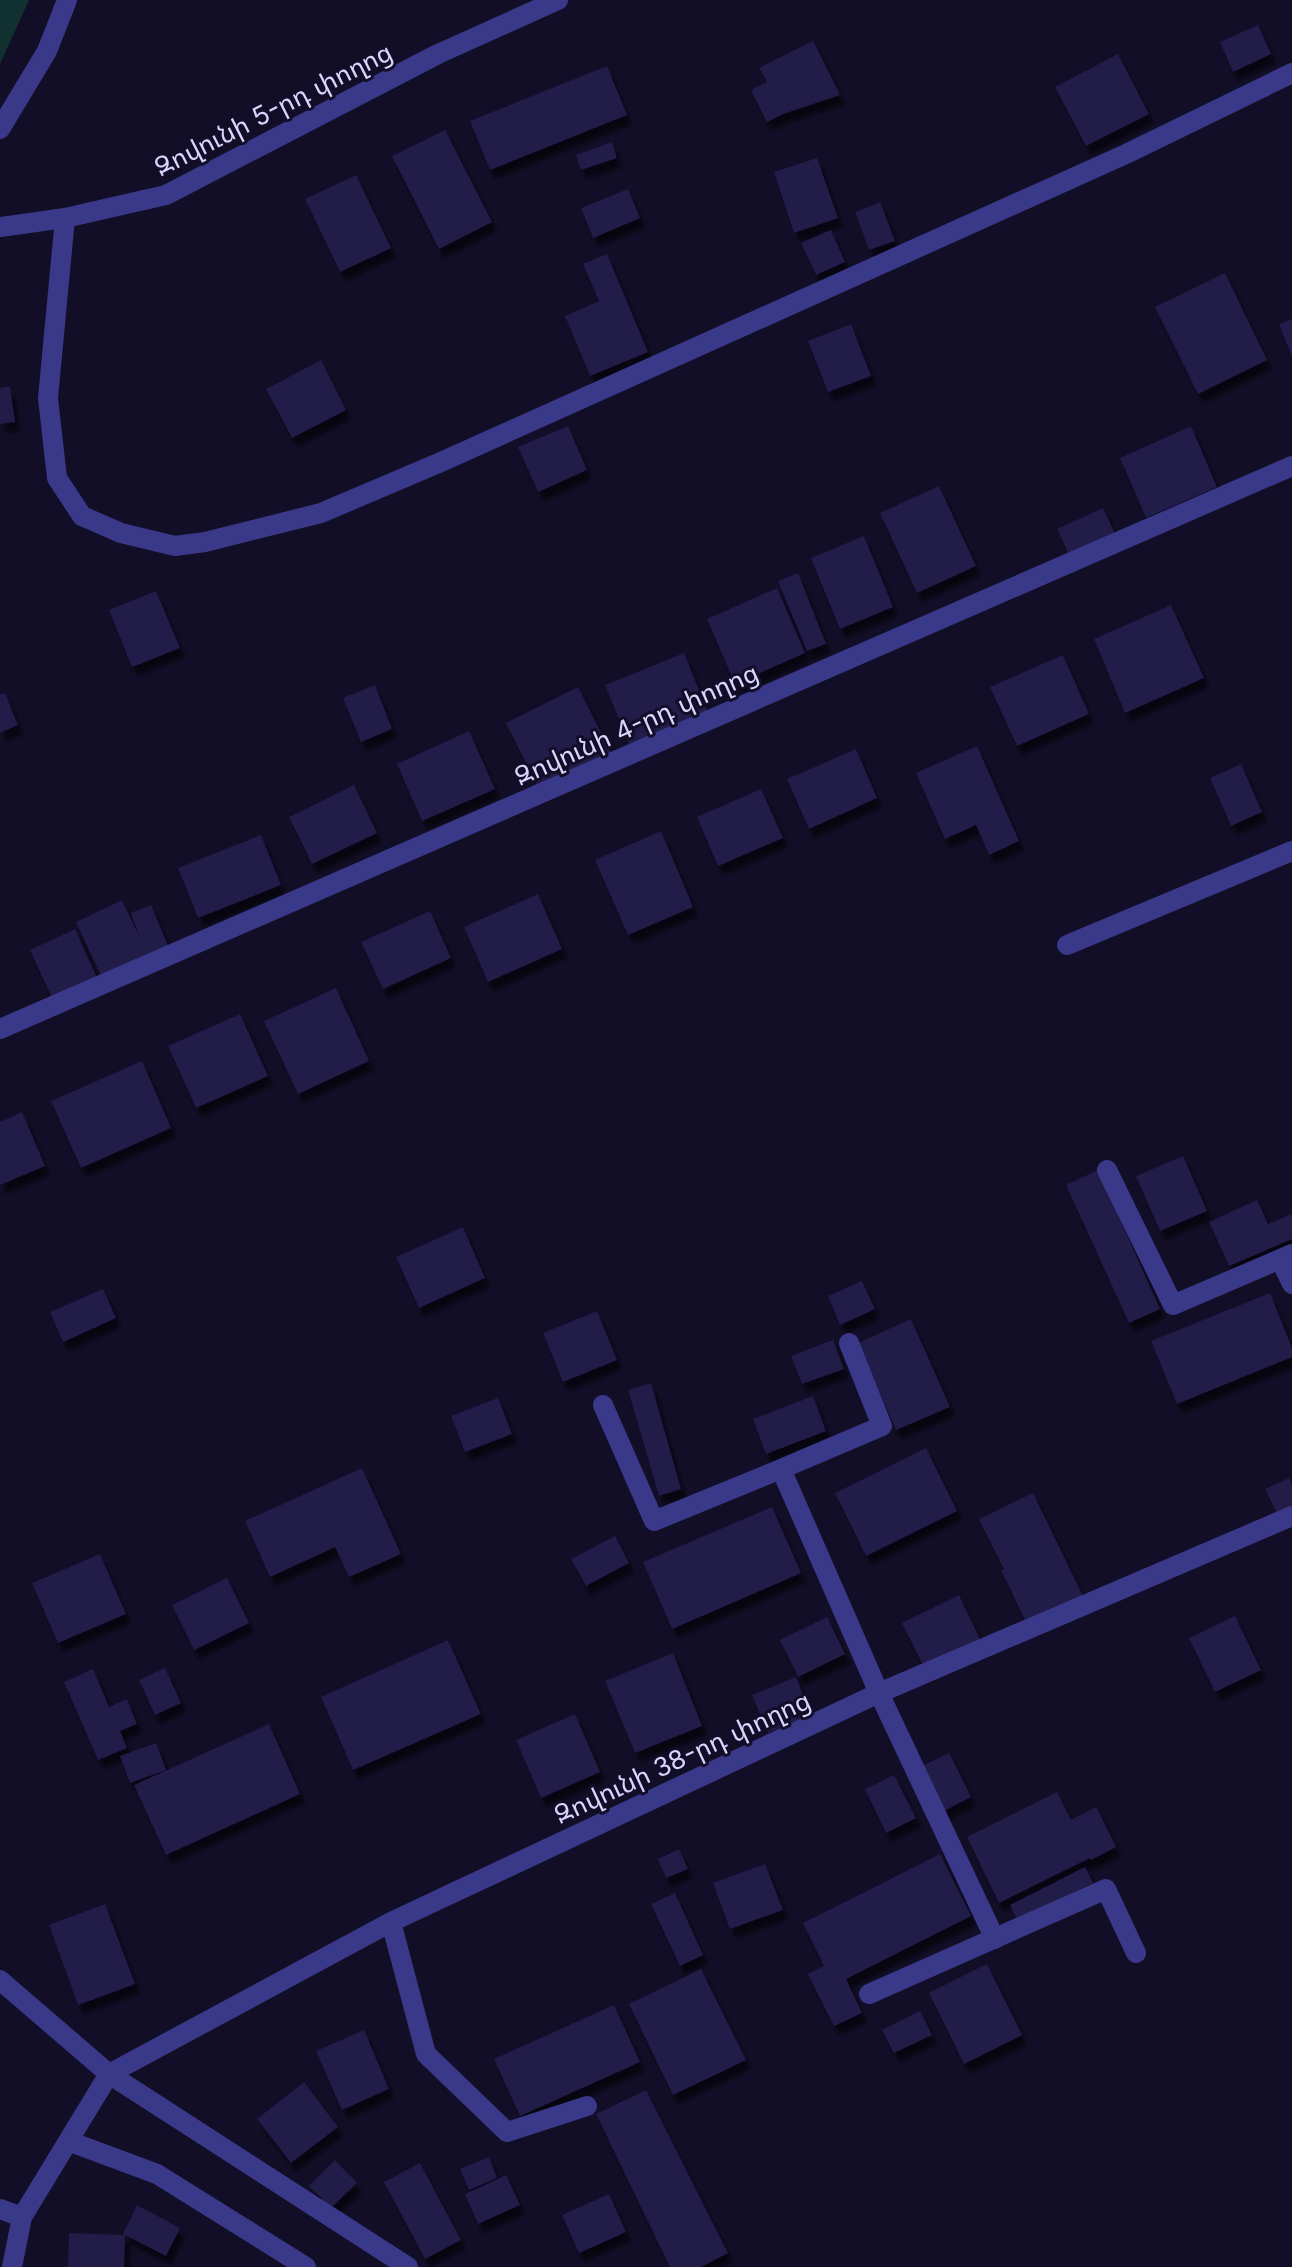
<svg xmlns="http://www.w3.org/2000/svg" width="1292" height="2267" font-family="Inter,'Noto Sans Armenian',sans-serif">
	<defs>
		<filter id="shadow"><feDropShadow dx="5" dy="9" stdDeviation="2" flood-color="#0009"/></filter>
	</defs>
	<rect width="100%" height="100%" fill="#120e27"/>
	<path fill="#113130" d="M0 0H29L0 64Z"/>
	<path fill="#231a49" filter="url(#shadow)" d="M1258 25 1271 54 1233 72 1220 42Z
		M813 41 840 95 783 114 767 122 751 90 767 82 759 68Z
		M1118 54 1149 114 1086 146 1055 87Z
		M607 66 627 115 490 170 470 121Z
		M445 130 492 222 439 249 392 156Z
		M612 142 617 158 581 170 576 155Z
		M817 158 838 218 794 233 774 172Z
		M356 175 391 248 340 272 305 199Z
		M628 189 640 218 593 238 581 208Z
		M880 202 895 241 869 250 855 212Z
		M831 230 845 262 816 275 801 243Z
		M607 254 648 352 590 376 565 316 599 301 583 264Z
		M1225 273 1267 360 1198 394 1155 307Z
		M1292 319V357L1279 324Z
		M851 324 871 376 828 392 808 341Z
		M321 360 346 410 292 438 266 389Z
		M10 386 15 422 0 424V388Z
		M568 426 587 470 538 492 518 447Z
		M1191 426 1217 487 1146 518 1120 458Z
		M939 486 976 566 917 593 880 513Z
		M1103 508 1117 538 1071 559 1057 529Z
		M864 536 893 607 840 629 811 558Z
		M798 573 826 644 807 651 778 581Z
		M777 588 805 653 735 684 707 619Z
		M156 591 180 648 132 667 109 610Z
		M1171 605 1204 678 1125 713 1094 639Z
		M684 653 709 715 630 747 605 685Z
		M1063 655 1089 714 1017 746 990 687Z
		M375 685 392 729 361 742 343 698Z
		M578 687 611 752 538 787 506 723Z
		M5 693 18 725 0 733V695Z
		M469 731 495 789 422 821 397 764Z
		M977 746 1019 841 989 855 976 825 945 839 916 773Z
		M856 749 877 798 809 829 787 779Z
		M1241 764 1262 812 1231 826 1210 778Z
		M354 785 377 833 312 864 289 817Z
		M761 789 783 838 718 866 697 817Z
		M661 831 693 907 628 935 595 860Z
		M261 835 281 885 198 918 178 868Z
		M538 894 562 949 488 982 464 927Z
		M122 900 139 936 131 913 151 905 169 948 102 978 76 922Z
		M430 911 451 958 383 989 361 942Z
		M75 929 98 980 53 1000 30 950Z
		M336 988 369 1061 298 1094 264 1021Z
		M240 1014 268 1076 196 1108 168 1046Z
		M142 1061 171 1128 81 1168 51 1101Z
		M22 1112 45 1166 0 1185V1122Z
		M1183 1156 1207 1211 1160 1231 1136 1176Z
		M1098 1170 1160 1309 1129 1323 1066 1185Z
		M1257 1200 1268 1224 1292 1214V1239L1229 1266 1209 1222Z
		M463 1227 485 1278 419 1308 396 1257Z
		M862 1281 875 1309 840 1325 828 1296Z
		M103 1289 116 1318 63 1342 50 1312Z
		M1270 1293 1292 1348V1357L1177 1404 1151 1341Z
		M597 1311 617 1360 563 1382 543 1333Z
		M911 1319 950 1407 896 1430 858 1343Z
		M833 1340 844 1369 802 1384 791 1356Z
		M651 1383 681 1489 659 1496 628 1390Z
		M813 1396 826 1431 766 1454 753 1419Z
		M498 1398 512 1434 465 1452 451 1416Z
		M926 1448 957 1511 866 1556 835 1493Z
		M362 1468 401 1554 349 1577 335 1547 270 1577 245 1521Z
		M1289 1478 1292 1484V1512L1279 1518 1265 1489Z
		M1033 1493 1084 1598 1028 1626 1001 1570 1004 1569 979 1519Z
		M772 1507 801 1573 672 1629 643 1562Z
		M615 1536 629 1563 586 1586 571 1559Z
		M100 1554 126 1614 58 1643 32 1583Z
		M227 1578 249 1623 194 1650 172 1605Z
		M959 1595 982 1643 926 1671 902 1623Z
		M1235 1616 1261 1670 1215 1692 1189 1638Z
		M827 1617 845 1654 798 1677 780 1640Z
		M448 1640 481 1714 353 1770 321 1697Z
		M673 1653 702 1726 635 1753 605 1681Z
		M165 1668 181 1703 155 1715 139 1680Z
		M93 1669 109 1707 127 1699 137 1724 120 1731 127 1748 98 1760 64 1682Z
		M796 1677 811 1715 768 1733 752 1695Z
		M575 1714 600 1772 541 1798 516 1740Z
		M269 1724 300 1794 166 1855 134 1785Z
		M156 1743 166 1770 130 1783 120 1756Z
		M949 1753 971 1797 944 1811 922 1766Z
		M894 1775 916 1818 886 1833 865 1789Z
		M1057 1792 1071 1820 1096 1807 1116 1847 1091 1860 1090 1858 999 1903 967 1837Z
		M679 1849 688 1869 666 1878 658 1859Z
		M940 1854 971 1916 846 1979 862 2013 834 2026 808 1974 824 1966 803 1923Z
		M765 1864 783 1910 730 1929 713 1883Z
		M1085 1867 1093 1883 1018 1921 1010 1905Z
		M675 1893 703 1955 680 1966 651 1904Z
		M105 1904 135 1984 78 2005 49 1925Z
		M987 1964 1022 2035 964 2064 929 1993Z
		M701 1969 746 2060 673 2095 629 2004Z
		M614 2005 640 2062 520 2116 494 2059Z
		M920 2011 932 2035 894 2053 882 2030Z
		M364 2030 389 2089 342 2110 316 2051Z
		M304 2082 338 2127 291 2163 257 2119Z
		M646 2090 728 2253 701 2267H670L596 2114Z
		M489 2157 497 2178 469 2190 460 2169Z
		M335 2160 357 2183 331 2208 309 2186Z
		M420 2163 461 2240 425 2259 384 2182Z
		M506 2175 520 2205 478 2224 465 2194Z
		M609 2194 626 2232 579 2253 562 2215Z
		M137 2205 180 2228 166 2256 125 2235 124 2267H68L69 2233 125 2235 123 2234Z"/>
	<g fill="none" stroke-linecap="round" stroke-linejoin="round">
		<path stroke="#3a3888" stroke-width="20" d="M0 129 47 51 67 0
			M65 218 48 398 57 478 82 516 121 533 175 546 205 542 321 513 441 462 1126 154 1292 73
			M0 227 65 218 166 195 438 54 558 0
			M1067 945 1292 851
			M0 1029 1292 466
			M1107 1170 1173 1305 1292 1254
			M1280 1259 1292 1284
			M849 1343 882 1426 781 1469 879 1693 995 1939
			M603 1405 654 1521 781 1469
			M391 1922 426 2054 507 2132 587 2106
			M0 1980 109 2074 408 2267
			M869 1994 1106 1889 1136 1953
			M68 2141 157 2174 306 2267
			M0 2209 22 2217
			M12 2267 22 2217 109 2074 391 1922 879 1693 1292 1516"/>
	</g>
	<g text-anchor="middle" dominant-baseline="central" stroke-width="6" stroke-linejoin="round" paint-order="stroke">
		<g font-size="26" fill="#d9d5ff" stroke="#120e27">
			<text transform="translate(273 109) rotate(-27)">Զովունի 5-րդ փողոց</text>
			<text transform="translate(636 724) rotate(-24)">Զովունի 4-րդ փողոց</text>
			<text transform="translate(682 1757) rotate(-25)">Զովունի 38-րդ փողոց</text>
		</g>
	</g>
</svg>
